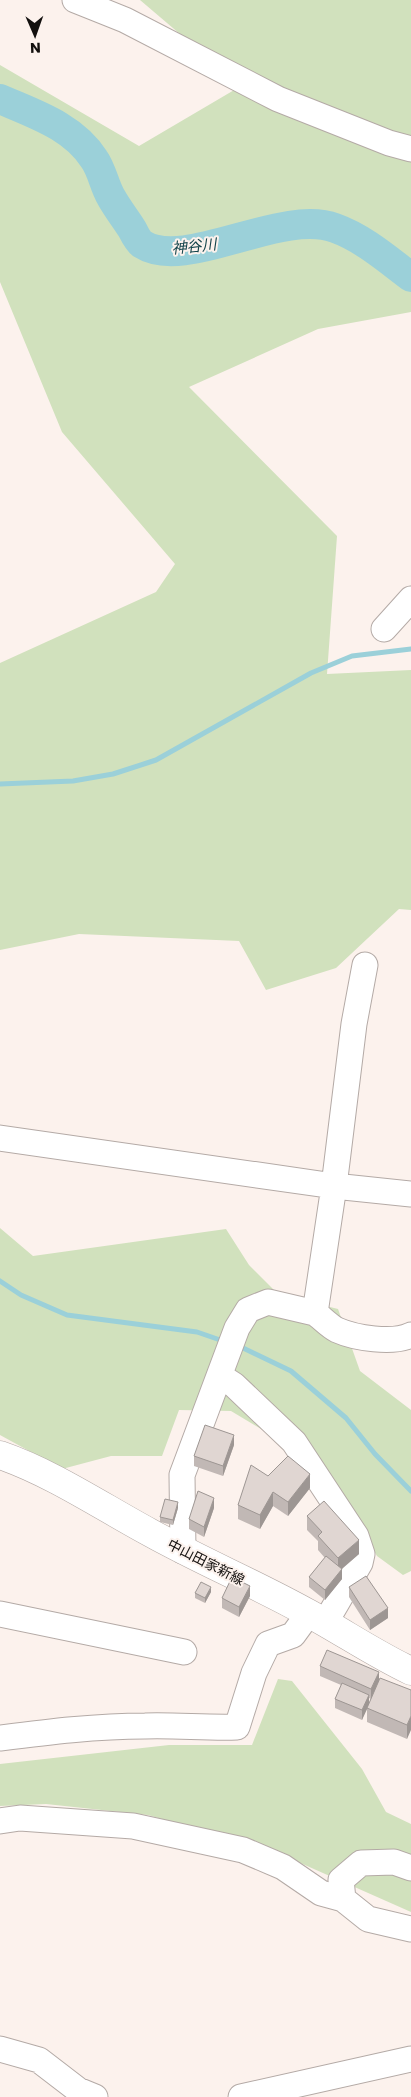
<svg xmlns="http://www.w3.org/2000/svg" width="411" height="2097" font-family="Poppins,'Noto Sans JP',sans-serif">
	<rect width="100%" height="100%" fill="#fcf2ed"/>
	<path fill="#d1e1bd" d="M140 0H411V312L318 329 189 387 337 536 327 674 411 670V910L399 909 336 968 266 990 239 941 79 934 0 950V663L156 592 175 564 62 432 0 282V65L139 146 241 86Z
		M0 1228 33 1256 226 1229 249 1265 278 1294 338 1309 360 1371 411 1410V1571L403 1575 377 1556 328 1475 276 1438 231 1411 179 1410 162 1456H111L62 1469 0 1435Z
		M278 1679 292 1681 362 1769 386 1812 411 1824V1912L271 1850 148 1815 46 1804 0 1806V1764L169 1745H252Z"/>
	<g fill="none" stroke-linecap="round" stroke-linejoin="round">
		<path stroke="#9bd0d9" stroke-width="5" d="M0 784 73 781 113 774 156 760 311 673 352 656 411 649
			M0 1281 21 1295 67 1315 197 1332 226 1342
			M239 1346 291 1371 346 1418 375 1454 411 1491"/>
		<path stroke="#9bd0d9" stroke-width="30" d="M0 99C34 114 73 126 94 159 102 170 104 185 111 197 117 208 125 218 132 229 134 233 138 241 142 244 185 272 281 208 335 228 363 238 387 259 411 277"/>
		<g stroke="#b4aaa6" stroke-width="27">
			<path id="minor" d="M75 0 125 20 278 99 389 143 411 149
				M384 629 411 599
				M0 1138 334 1186 411 1194
				M315 1313C322 1318 329 1326 337 1330 355 1338 393 1344 411 1335
				M220 1376 234 1385 294 1442 356 1536 362 1554 360 1563 325 1623
				M183 1551 182 1475 237 1328 248 1310 268 1302 315 1313 334 1186 354 1024 365 965
				M0 1614 184 1652
				M0 1738C48 1732 96 1726 145 1726 176 1725 206 1728 237 1727L254 1673 268 1644 293 1635 309 1613
				M0 1821 20 1818 133 1826 243 1850 283 1867 321 1893 343 1899
				M411 1868 394 1862 361 1863 341 1880 343 1899 368 1919 411 1929
				M0 2049 39 2060 78 2090 95 2097
				M241 2097 411 2059"/>
		</g>
		<g stroke="#b4aaa6" stroke-width="29">
			<path id="major" d="M0 1455C52 1473 101 1506 149 1532 201 1561 256 1584 308 1613 343 1632 375 1654 411 1671"/>
		</g>
		<use href="#minor" stroke="#fff" stroke-width="25"/>
		<use href="#major" stroke="#fff" stroke-width="28"/>
	</g>
	<path fill="#c1b8b5" d="M234 1445 223 1476 194 1466V1456Z
		M268 1476 310 1488 288 1516 273 1506 260 1529 238 1519V1505Z
		M178 1508 173 1525 160 1522V1517Z
		M214 1508 204 1537 189 1529V1519Z
		M307 1516 359 1554 342 1569V1579L325 1600 309 1587V1577L325 1558 318 1550V1541L307 1530Z
		M349 1587 388 1618 370 1630 349 1597Z
		M211 1592 205 1603 195 1598V1593Z
		M250 1596 239 1617 222 1608V1598Z
		M320 1666 411 1690 407 1739 367 1722V1708L377 1684 371 1699 369 1698 362 1720 335 1708V1699L341 1685 320 1676Z"/>
	<path fill="#9d9693" d="M234 1435V1445L223 1476V1466Z
		M310 1474V1488L288 1516V1502Z
		M273 1492V1506L260 1529V1515Z
		M214 1498V1508L204 1537V1527Z
		M178 1502V1508L173 1525V1520Z
		M359 1540V1554L338 1572V1558Z
		M342 1569V1579L325 1600V1590Z
		M250 1586V1596L239 1617V1607Z
		M211 1587V1592L205 1603V1598Z
		M388 1608V1618L370 1630V1620Z
		M379 1672V1682L371 1699V1689Z
		M369 1695V1705L362 1720V1710Z
		M411 1716V1730L407 1739V1725Z"/>
	<path fill="#e0d6d2" stroke="#9d9693" d="M205 1425 234 1435 223 1466 194 1456Z
		M288 1456 310 1474 288 1502 273 1492 260 1515 238 1505 251 1465 268 1476Z
		M198 1491 214 1498 204 1527 189 1519Z
		M165 1499 178 1502 173 1520 160 1517Z
		M324 1501 359 1540 338 1558 318 1536 322 1532 307 1516Z
		M326 1556 342 1569 325 1590 309 1577Z
		M366 1576 388 1608 370 1620 349 1587Z
		M232 1577 250 1586 239 1607 222 1598Z
		M201 1582 211 1587 205 1598 195 1593Z
		M327 1650 379 1672 371 1689 320 1666Z
		M380 1678 411 1690V1716L407 1725 367 1708Z
		M342 1683 369 1695 362 1710 335 1699Z"/>
	<g text-anchor="middle" dominant-baseline="central" stroke-width="4" stroke-linejoin="round" paint-order="stroke">
		<g font-size="14" fill="#13100e" stroke="#fcf2ed">
			<text transform="translate(206 1562) rotate(27)">中山田家新線</text>
		</g>
		<g font-size="15" font-style="italic" fill="#12434a" stroke="#fcf2ed">
			<text transform="translate(194 246) rotate(-6)">神谷川</text>
		</g>
	</g>
	<g transform="translate(35 35) rotate(178)" stroke="#fcf2ed" stroke-width="4" paint-order="stroke">
	<path d="M0-4L9 19L0 12L-9 19Z" fill="#13100e"/>
	<text y="-8" font-size="14" font-weight="bold" text-anchor="middle" fill="#13100e">N</text>
	</g>
</svg>
